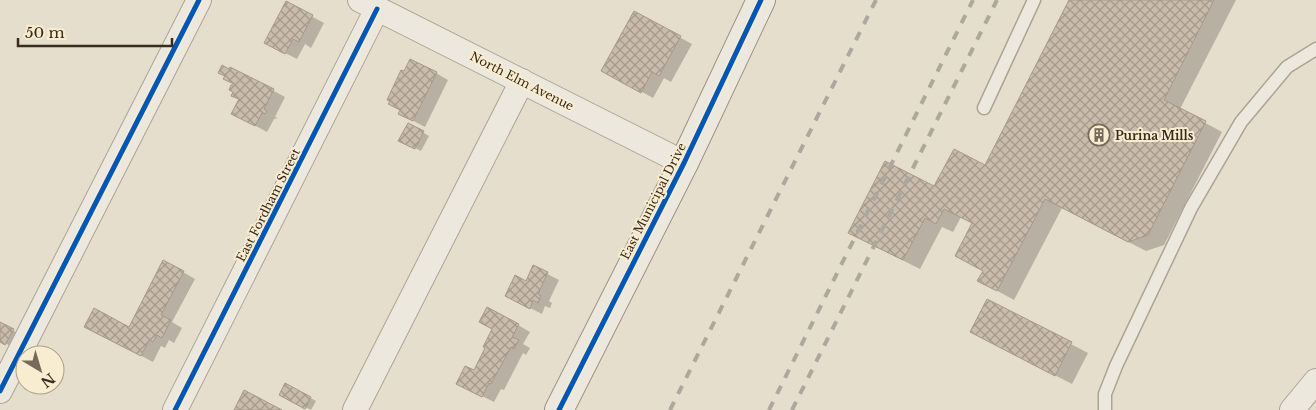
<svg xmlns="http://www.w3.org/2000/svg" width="1316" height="410" font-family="'Libre Baskerville',serif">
	<defs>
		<pattern id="building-cross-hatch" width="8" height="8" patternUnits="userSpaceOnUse" patternTransform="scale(1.25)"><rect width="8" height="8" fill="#cabcad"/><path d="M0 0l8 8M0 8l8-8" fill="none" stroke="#a5998c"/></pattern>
	</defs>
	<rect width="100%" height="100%" fill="#e6decc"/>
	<path fill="#0003" d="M1071 0H1236L1180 109 1222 132 1164 245 1146 251 1062 208 1014 300 979 281 984 271 973 223 961 217 953 232 942 227 920 269 866 242 935 188 985 167Z
		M287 3 324 23 311 48 305 44 297 59 277 49Z
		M635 13 692 44 671 82 664 78 653 98 615 77Z
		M231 68 285 97 275 117 278 118 274 119 267 132 245 120 240 87Z
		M436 73 448 80 425 127 400 114Z
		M408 124 429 136 421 151 406 143Z
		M534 267 559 280 549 301 552 303 550 308 545 306 542 314 518 302Z
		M183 272 195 279 172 322 182 328 174 343 169 340 165 348 161 346 153 362 97 333 129 328Z
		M988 301 1088 353 1072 384 988 341Z
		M0 323 19 334 12 347 0 340Z
		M518 325 530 332 523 344 530 348 526 355 523 353 504 390 501 389 494 402 470 390 474 372Z
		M286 385 316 401 311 410 281 395Z"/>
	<path fill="url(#building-cross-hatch)" stroke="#a6998b" d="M1069 0H1214L1164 100 1206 121 1148 235 1128 242 1045 199 997 291 977 281 983 271 955 256 972 223 944 209 936 224 925 218 903 260 848 233 885 161 934 186 954 149 985 165Z
		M286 1 313 15 299 42 293 39 285 54 264 43Z
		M634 11 681 36 659 76 652 72 641 93 601 71Z
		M410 59 437 72 413 121 398 114 400 110 388 104 390 101 387 100 401 70 404 71Z
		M222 65 229 69 230 67 274 89 264 109 267 111 265 114 262 113 255 126 231 114 239 99 231 96 233 92 229 90 231 85H236L223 79 225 76 218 73Z
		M408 123 424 131 415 149 398 141Z
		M163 260 184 271 161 315 171 320 162 338 157 335 153 342 149 340 141 356 84 327 94 308 129 327Z
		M533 265 548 272 538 294 541 296 538 303 533 300 530 309 505 296 515 275 526 281Z
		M987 299 1072 342 1055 376 970 332Z
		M487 307 519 324 512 337 519 340 514 349 511 347 491 384 489 383 482 397 456 384 465 366 474 370 485 348 483 347 492 329 479 322Z
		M0 322 14 329 5 345 0 342Z
		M285 383 311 397 305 409 279 395Z
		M244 390 282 410H234Z"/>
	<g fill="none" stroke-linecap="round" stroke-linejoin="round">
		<g stroke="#aba395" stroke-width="15">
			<path id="lane" d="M984 108 1034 0
				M1105 410V394L1116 366 1191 208 1241 122 1287 67 1316 49"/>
		</g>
		<g stroke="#aba395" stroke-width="26">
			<path id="street" d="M360 0 684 163
				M0 391 199 0
				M175 410 377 9
				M355 410 522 81
				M1292 410 1316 381"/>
		</g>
		<g stroke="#9a9285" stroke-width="30">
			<path id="secondary" d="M559 410 684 163 761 0"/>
		</g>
		<use href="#lane" stroke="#ede8de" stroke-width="12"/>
		<use href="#street" stroke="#ede8de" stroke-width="24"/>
		<use href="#secondary" stroke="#ede8de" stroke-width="28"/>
		<path stroke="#aca89e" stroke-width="4" stroke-dasharray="9 9" stroke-linecap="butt" d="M670 410 876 0
			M769 410 973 0
			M792 410 997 0"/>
		<g stroke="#f8edd1" stroke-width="8">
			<path id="cycleway" d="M0 391 199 0
				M175 410 377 9
				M559 410 684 163 761 0"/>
		</g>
		<use href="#cycleway" stroke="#0057b8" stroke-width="5"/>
	</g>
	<defs>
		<g id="building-ring" transform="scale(1.125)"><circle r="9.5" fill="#f8edd1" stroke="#766a5a" stroke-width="1.5"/><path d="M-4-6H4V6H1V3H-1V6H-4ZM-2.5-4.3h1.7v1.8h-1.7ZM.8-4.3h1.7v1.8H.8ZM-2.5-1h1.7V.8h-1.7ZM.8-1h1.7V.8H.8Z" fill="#766a5a"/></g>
	</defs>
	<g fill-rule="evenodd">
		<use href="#building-ring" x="1099" y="135"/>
	</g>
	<g text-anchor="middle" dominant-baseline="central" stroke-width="4" stroke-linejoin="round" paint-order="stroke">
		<g font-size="12" fill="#3a2b1c" stroke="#f8edd1">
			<text transform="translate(522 81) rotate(27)">North Elm Avenue</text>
			<text transform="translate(653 201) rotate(-63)">East Municipal Drive</text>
			<text transform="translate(268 205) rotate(-63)">East Fordham Street</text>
		</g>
		<g font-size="12" font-weight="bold" fill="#3a2b1c" stroke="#f8edd1" text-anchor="start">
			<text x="1115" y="135">Purina Mills</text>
		</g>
	</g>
	<g transform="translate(40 370) rotate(142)"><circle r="24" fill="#f8edd1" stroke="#ac9f89"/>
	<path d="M0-4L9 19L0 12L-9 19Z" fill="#766a5a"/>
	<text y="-8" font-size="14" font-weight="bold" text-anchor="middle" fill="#3a2b1c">N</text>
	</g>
	<path d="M18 38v8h154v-8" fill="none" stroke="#3a2b1c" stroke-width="2.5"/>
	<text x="25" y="38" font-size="15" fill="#3a2b1c" stroke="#f8edd1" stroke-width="4" paint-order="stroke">50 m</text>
</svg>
